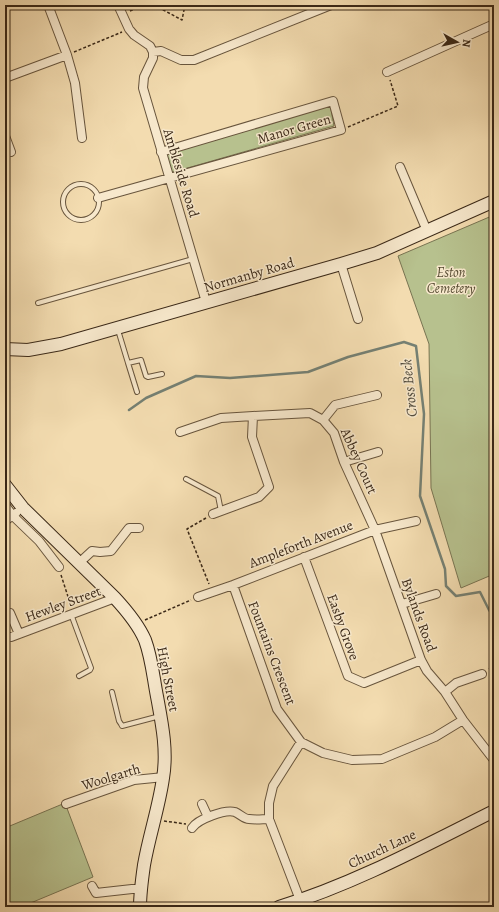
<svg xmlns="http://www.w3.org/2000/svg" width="499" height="912" font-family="Alegreya,serif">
	<rect width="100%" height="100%" fill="#f3dcb0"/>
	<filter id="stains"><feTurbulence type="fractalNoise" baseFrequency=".005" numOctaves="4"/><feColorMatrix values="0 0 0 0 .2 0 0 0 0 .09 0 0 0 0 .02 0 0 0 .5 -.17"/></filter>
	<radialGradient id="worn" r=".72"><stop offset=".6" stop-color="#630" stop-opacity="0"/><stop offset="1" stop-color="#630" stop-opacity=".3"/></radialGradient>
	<path fill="#b7c18e" stroke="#787452" d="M330 104 334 126 170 173 163 155Z
		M494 215V574L461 588 431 488 429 344 398 256Z
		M65 803 93 877 21 907H5V828Z"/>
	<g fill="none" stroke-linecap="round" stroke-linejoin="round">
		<path stroke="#758073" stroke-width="2.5" d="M129 410 146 398 196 376 230 378 308 372 348 357 404 342 416 346 424 414 420 496 445 569 446 586 456 596 480 592 489 610 494 617"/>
		<g stroke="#68553d" stroke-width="6">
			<path id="lane" d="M63 202a18 18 0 1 1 36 0a18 18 0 1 1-36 0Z
				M38 303 193 259
				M118 330 128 363 141 360 146 376 148 377 162 374
				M128 363 137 392
				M186 479 218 496 221 511
				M71 614 91 668 90 670 79 676
				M112 692 119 721 121 724 122 726 160 716"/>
		</g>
		<g stroke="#68553d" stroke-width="10">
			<path id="street" d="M48 5 67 55 75 83 82 138
				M118 5 129 29 134 35 150 46 153 52 161 51 181 60H194L331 5
				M153 52V58L144 77 143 88 206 302
				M387 72 494 24
				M5 78 67 55
				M5 136 11 152
				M400 167 427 231
				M98 198 341 130 333 101 161 152
				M341 264 358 319
				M323 420 335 405 377 395
				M180 432 221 418 253 416
				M344 462 378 452
				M5 505 13 516 39 541 59 567
				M213 514 259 497 269 487 252 437 253 416 310 413 323 420 334 433 344 462 375 530 421 660 427 671 445 692 463 720 494 760
				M5 521 16 513
				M304 557 348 676 364 683 421 660
				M79 563 92 551 100 552 111 551 129 528H139
				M233 585 277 709 301 742 323 753 352 760 382 759 435 737 463 720
				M198 597 233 585 375 530 416 521
				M402 604 436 594
				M10 613 19 634
				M11 637 115 598
				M445 692 456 683 482 674
				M66 804 134 780 164 777
				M202 804 208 817
				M192 828C198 819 225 809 235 812 240 814 244 819 249 819 256 820 263 819 269 819
				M92 886 96 893 132 889H141
				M300 900 269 819V803L273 786 301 742"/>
		</g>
		<g stroke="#3a2817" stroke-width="14">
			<path id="secondary" d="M5 349 28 350 61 344 341 264 377 253 494 201
				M5 485 23 508 115 598C127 611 138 624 145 640 151 656 153 674 156 691 161 719 168 749 163 778 159 807 149 836 144 865 142 879 140 893 140 907
				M279 907C354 884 424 846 494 811"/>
		</g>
		<path stroke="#3a2817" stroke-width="1.5" stroke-dasharray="3 2" stroke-linecap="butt" d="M154 5 182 20 185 5
			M130 11 145 5
			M74 52 122 32
			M348 127 398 106 390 80
			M206 518 187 529 209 584
			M61 575 71 606
			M145 620 191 600
			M489 669 494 665
			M164 821 186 824"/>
		<use href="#lane" stroke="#f7e8cc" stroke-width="4"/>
		<use href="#street" stroke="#f7e8cc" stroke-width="8"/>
		<use href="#secondary" stroke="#f7e8cc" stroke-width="12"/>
	</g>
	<g text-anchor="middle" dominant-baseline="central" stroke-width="3" stroke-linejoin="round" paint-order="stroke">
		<g font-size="14" fill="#3a2817" stroke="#f7e8cc">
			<text transform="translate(294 129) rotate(-16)">Manor Green</text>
			<text transform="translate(181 173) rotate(73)">Ambleside Road</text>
			<text transform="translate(249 275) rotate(-16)">Normanby Road</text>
			<text transform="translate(359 461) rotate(66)">Abbey Court</text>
			<text transform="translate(301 544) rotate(-21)">Ampleforth Avenue</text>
			<text transform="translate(63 604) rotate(-20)">Hewley Street</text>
			<text transform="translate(419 615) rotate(70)">Bylands Road</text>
			<text transform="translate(343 627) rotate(70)">Easby Grove</text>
			<text transform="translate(272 653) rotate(69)">Fountains Crescent</text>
			<text transform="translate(168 679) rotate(79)">High Street</text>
			<text transform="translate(111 777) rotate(-17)">Woolgarth</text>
			<text transform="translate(382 849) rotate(-25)">Church Lane</text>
		</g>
		<g font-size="14" font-style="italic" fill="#594e35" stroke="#f7e8cc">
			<text x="451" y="272">Eston<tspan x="451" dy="16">Cemetery</tspan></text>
		</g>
		<g font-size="15" font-style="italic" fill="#524c3e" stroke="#f7e8cc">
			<text transform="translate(409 388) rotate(-96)">Cross Beck</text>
		</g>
	</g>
	<rect width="499" height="912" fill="none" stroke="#f3dcb0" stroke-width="20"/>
	<rect x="6" y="6" width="487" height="900" fill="none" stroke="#3a2817" stroke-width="2"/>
	<rect x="10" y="10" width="479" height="892" fill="none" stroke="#3a2817"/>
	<g transform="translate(457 42) rotate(98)" stroke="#f7e8cc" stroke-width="3" paint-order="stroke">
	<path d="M0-3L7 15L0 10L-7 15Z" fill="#3a2817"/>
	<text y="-6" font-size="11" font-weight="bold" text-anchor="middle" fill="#3a2817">N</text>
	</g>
	<rect width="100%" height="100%" filter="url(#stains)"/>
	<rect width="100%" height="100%" fill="url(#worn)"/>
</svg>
